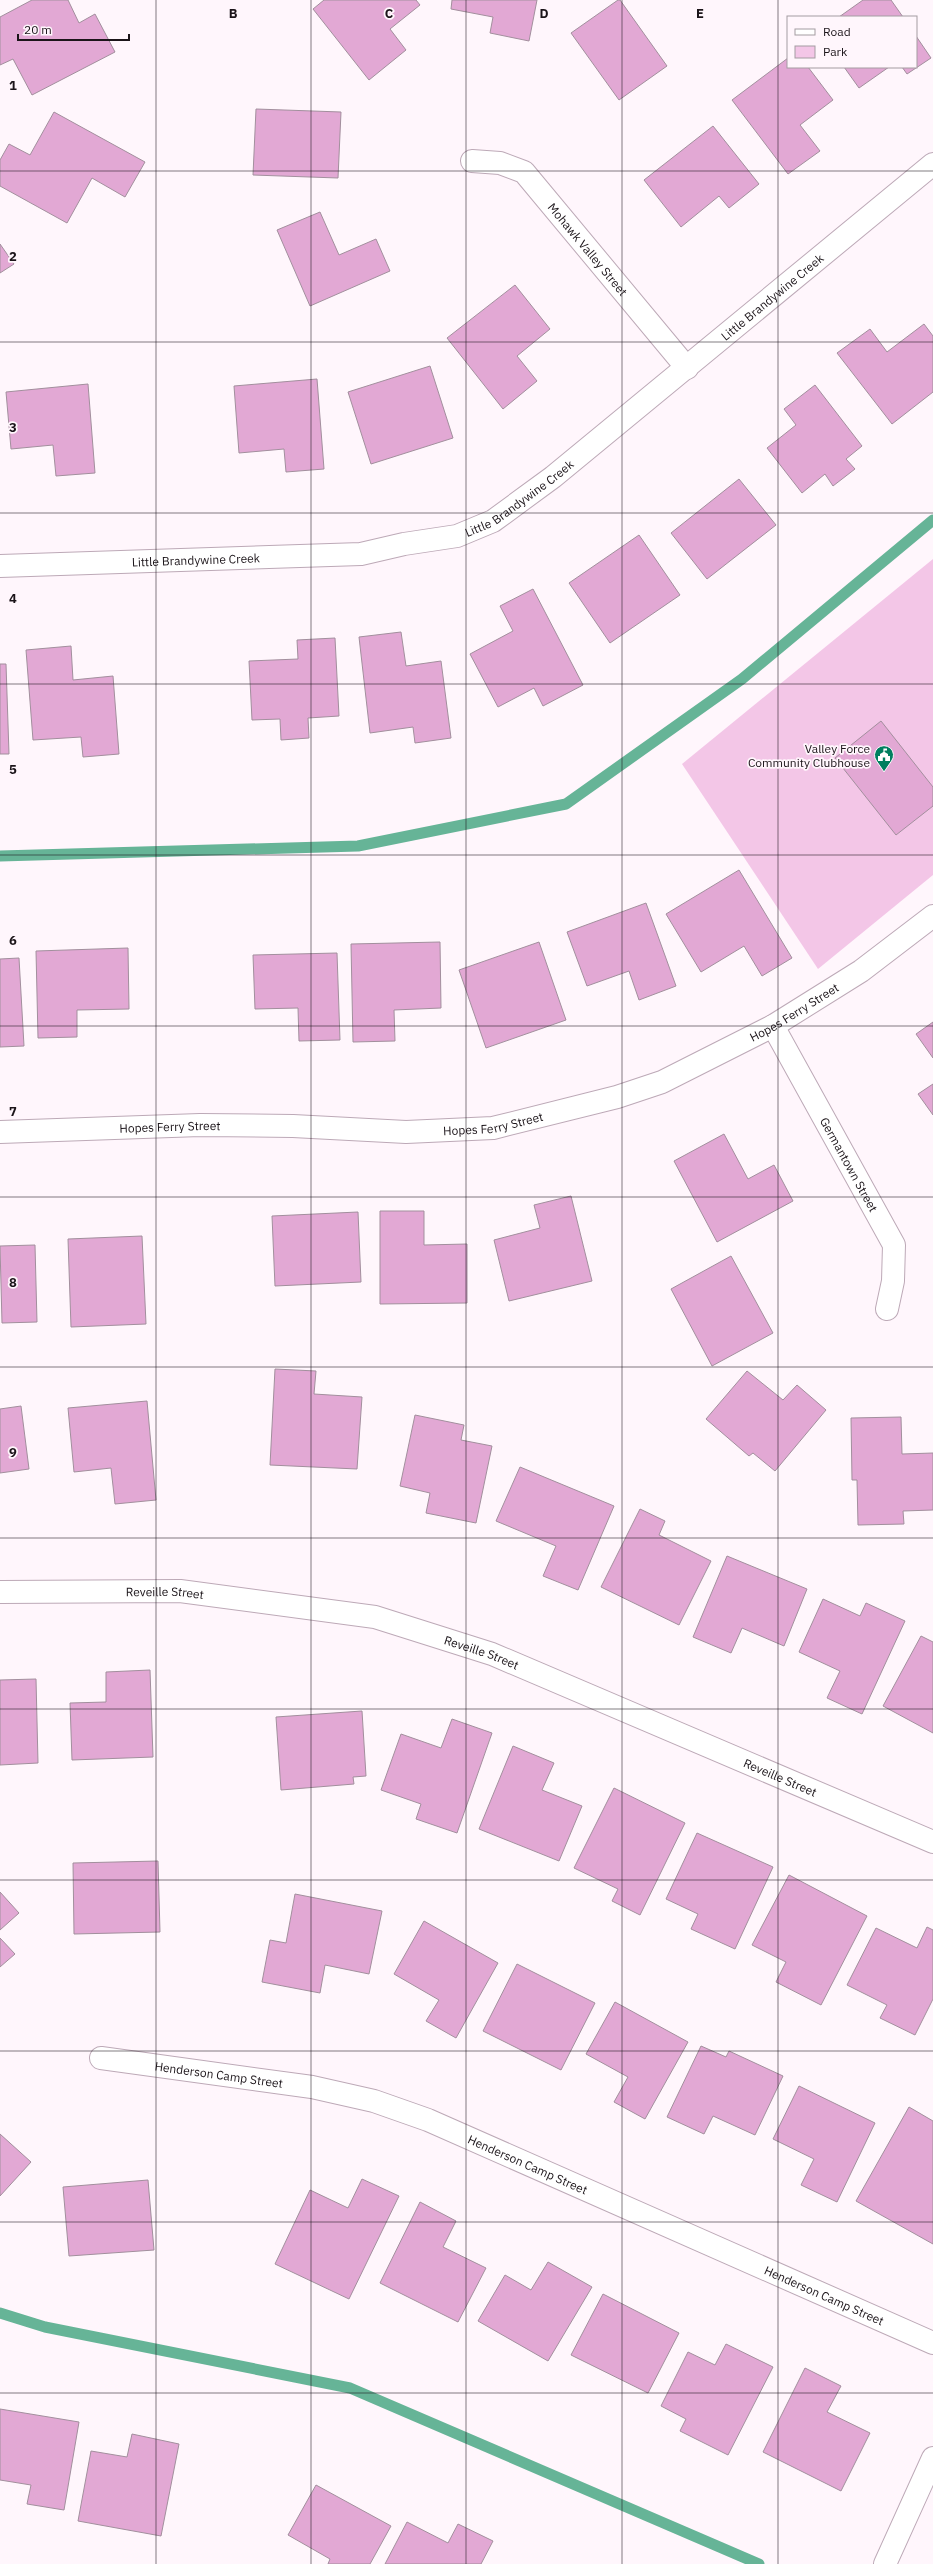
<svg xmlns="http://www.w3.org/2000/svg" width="933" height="2564" font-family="'IBM Plex Sans',sans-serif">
	<rect width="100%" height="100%" fill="#fff6fc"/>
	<path fill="#f3c6e7" d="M933 559V875L818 969 682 764Z"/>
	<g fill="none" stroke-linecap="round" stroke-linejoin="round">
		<path stroke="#66b497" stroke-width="11" d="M0 856 358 846 566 804 742 679 933 520
			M0 2313 45 2327 350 2388 759 2564"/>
	</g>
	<path fill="#e2a8d4" stroke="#a28f9d" d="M32 0H68L79 23 95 14 115 52 32 95 13 59 0 65V17Z
		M324 0H416L420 5 390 29 406 50 369 80 313 9Z
		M452 0H537L529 41 490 33 493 17 451 9Z
		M618 0H620L667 66 619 100 571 33Z
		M863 0H891L903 17H839Z
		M916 36 931 58 907 74 902 67H916Z
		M788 58V67H808L833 100 800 125 820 151 788 174 732 100Z
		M844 67H889L859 88Z
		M256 109 341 112 338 178 253 175Z
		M54 112 145 162 125 197 92 178 67 223 0 186V160L9 144 30 155Z
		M713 126 759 184 729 208 719 196 681 227 644 180Z
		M320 212 339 255 376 239 390 271 310 306 277 230Z
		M0 244 14 264 0 273Z
		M515 285 550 329 517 356 537 381 503 409 447 338Z
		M924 324 933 336V392L892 424 837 353 870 329 887 352Z
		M430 366 453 438 371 464 348 392Z
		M317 379 324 469 286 472 284 449 239 453 234 386Z
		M88 384 95 473 56 476 53 445 11 449 6 392Z
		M815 385 862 446 846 459 855 469 833 486 825 474 802 493 767 448 796 425 784 409Z
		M739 479 776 525 707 579 671 533Z
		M639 535 680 595 610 643 569 583Z
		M533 589 583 685 543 706 534 688 498 707 470 654 513 631 500 606Z
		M401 632 406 666 441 661 451 738 415 743 413 727 370 733 359 637Z
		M335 638 339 716 308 718 309 738 281 740 280 719 252 720 249 661 298 659 297 640Z
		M71 646 73 680 113 676 119 754 83 757 81 737 33 740 26 650Z
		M0 664H6L9 754H0Z
		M881 721 933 787V806L896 835 835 758Z
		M739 870 792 958 762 976 744 946 701 972 666 914Z
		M646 903 676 986 639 1000 629 971 587 986 567 932Z
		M440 942 441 1008 394 1010 395 1041 353 1042 351 944Z
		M539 942 566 1020 486 1048 459 970Z
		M128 948 129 1009 77 1010V1037L38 1038 36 951Z
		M337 953 340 1040 299 1041 298 1008 255 1009 253 955Z
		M19 958 24 1046 0 1047V959Z
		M933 1022V1058L916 1034Z
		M933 1084V1115L918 1094Z
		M724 1134 748 1179 774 1165 793 1201 717 1242 674 1161Z
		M571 1196 592 1281 509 1301 494 1240 540 1228 534 1205Z
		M380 1211H424V1245L467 1244V1303L380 1304Z
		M358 1212 361 1282 275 1286 272 1216Z
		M142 1236 146 1324 71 1327 68 1239Z
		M35 1245 37 1322 2 1323 0 1246Z
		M731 1256 773 1333 712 1366 671 1289Z
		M275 1369 316 1371 314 1394 362 1397 357 1469 270 1465Z
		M747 1371 783 1400 797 1385 826 1410 775 1471 753 1453 749 1456 706 1419Z
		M147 1401 156 1500 115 1504 111 1468 74 1472 68 1408Z
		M21 1406 29 1469 0 1473V1409Z
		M415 1415 464 1425 461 1440 492 1446 476 1523 426 1513 430 1493 400 1486Z
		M901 1417 902 1454 933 1453V1510L903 1511 904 1524 858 1525 857 1480H852L851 1418Z
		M520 1467 614 1506 578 1590 543 1576 556 1546 496 1521Z
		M640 1509 665 1521 659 1535 711 1561 679 1625 601 1587Z
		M727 1556 807 1589 784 1646 742 1628 731 1653 693 1637Z
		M823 1599 860 1616 866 1603 905 1621 862 1714 827 1698 840 1671 799 1652Z
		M921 1636 933 1642V1733L883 1706Z
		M150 1670 153 1757 72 1760 70 1703 106 1702V1672Z
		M36 1679 38 1763 0 1765V1680Z
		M362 1711 366 1776 353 1777 354 1784 281 1790 276 1717Z
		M452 1719 492 1733 457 1833 416 1819 421 1804 381 1790 401 1734 441 1748Z
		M513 1746 554 1763 542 1790 582 1806 559 1861 479 1829Z
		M614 1788 685 1823 640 1915 612 1901 618 1889 574 1868Z
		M697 1833 773 1867 735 1949 691 1929 698 1914 666 1899Z
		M158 1861 160 1932 74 1934 73 1863Z
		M789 1875 867 1916 821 2005 776 1982 786 1962 752 1945Z
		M0 1892 19 1913 0 1930Z
		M295 1894 382 1911 369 1974 325 1965 320 1993 262 1982 270 1940 286 1943Z
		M424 1921 498 1963 456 2038 426 2021 439 2000 394 1974Z
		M927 1927 933 1930V1999L915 2035 880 2018 887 2005 847 1985 876 1928 917 1948Z
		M0 1938 15 1954 0 1967Z
		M517 1964 595 2003 561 2070 483 2031Z
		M615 2002 688 2042 645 2119 614 2102 628 2077 586 2054Z
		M701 2046 726 2057 729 2051 783 2076 755 2135 713 2116 704 2134 667 2117Z
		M799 2086 875 2123 837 2202 801 2185 814 2159 773 2139Z
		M909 2107 933 2121V2244L856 2201Z
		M0 2134 31 2162 0 2196Z
		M362 2179 399 2196 349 2299 275 2264 310 2190 348 2208Z
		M148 2180 154 2250 69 2256 63 2187Z
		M420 2202 456 2221 443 2247 486 2268 458 2322 380 2283Z
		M548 2262 592 2287 548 2361 478 2321 505 2275 531 2290Z
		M603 2294 679 2333 648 2393 571 2355Z
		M726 2344 773 2367 728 2455 680 2431 686 2419 661 2406 688 2352 715 2365Z
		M805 2368 841 2386 827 2412 870 2433 841 2491 763 2452Z
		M0 2409 79 2422 64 2510 27 2504 31 2485 0 2480Z
		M132 2434 179 2444 161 2536 78 2521 91 2451 127 2457Z
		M316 2485 391 2526 370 2564H328L330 2559 288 2535Z
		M407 2522 448 2543 458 2524 493 2541 481 2564H385Z"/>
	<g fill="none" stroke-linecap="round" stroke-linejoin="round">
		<g stroke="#bda9b7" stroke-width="24">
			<g id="street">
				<path id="s1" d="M472 161 500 163 524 172 687 368"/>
				<path id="s2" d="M0 566 361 554 404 544 457 536 493 521 553 477 933 164"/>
				<path id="s3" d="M773 1026 894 1245 893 1281 887 1309"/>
				<path id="s4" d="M0 1132 200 1125 293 1126 406 1132 493 1128 617 1097 662 1082 773 1026 861 971 933 916"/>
				<path id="s5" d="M0 1592 180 1591 375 1617 492 1654 933 1842"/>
				<path id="s6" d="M101 2058 312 2087 374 2101 428 2120 933 2343"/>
			</g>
		</g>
		<g stroke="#bda9b7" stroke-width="24">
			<path id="secondary" d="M885 2564 933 2458"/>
		</g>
		<use href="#street" stroke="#fff" stroke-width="22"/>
		<use href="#secondary" stroke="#fff" stroke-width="22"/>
	</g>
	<path fill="none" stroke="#1b1419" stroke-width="1" stroke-opacity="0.55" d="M156 0V2564M311 0V2564M466 0V2564M622 0V2564M778 0V2564M0 171H933M0 342H933M0 513H933M0 684H933M0 855H933M0 1026H933M0 1197H933M0 1367H933M0 1538H933M0 1709H933M0 1880H933M0 2051H933M0 2222H933M0 2393H933"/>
	<defs>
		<g id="civic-pin" transform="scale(1)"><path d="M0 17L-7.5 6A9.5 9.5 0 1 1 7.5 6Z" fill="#007f5f" stroke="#fff6fc"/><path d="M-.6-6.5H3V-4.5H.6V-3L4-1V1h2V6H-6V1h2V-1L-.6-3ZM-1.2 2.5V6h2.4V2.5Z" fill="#fff"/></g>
	</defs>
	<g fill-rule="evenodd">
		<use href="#civic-pin" x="884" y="755"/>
	</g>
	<g text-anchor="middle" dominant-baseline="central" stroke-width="3.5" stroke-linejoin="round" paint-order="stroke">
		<g font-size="12" fill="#1b1419" stroke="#fff6fc">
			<text stroke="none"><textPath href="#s1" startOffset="154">Mohawk Valley Street</textPath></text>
			<text stroke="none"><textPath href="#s2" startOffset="856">Little Brandywine Creek</textPath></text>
			<text stroke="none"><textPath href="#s2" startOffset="532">Little Brandywine Creek</textPath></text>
			<text stroke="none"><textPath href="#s2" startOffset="196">Little Brandywine Creek</textPath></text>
			<text stroke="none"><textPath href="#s4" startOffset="818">Hopes Ferry Street</textPath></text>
			<text stroke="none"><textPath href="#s4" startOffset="494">Hopes Ferry Street</textPath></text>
			<text stroke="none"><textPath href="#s4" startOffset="170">Hopes Ferry Street</textPath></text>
			<text stroke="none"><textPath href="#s3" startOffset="158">Germantown Street</textPath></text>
			<text stroke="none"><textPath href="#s5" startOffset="165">Reveille Street</textPath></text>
			<text stroke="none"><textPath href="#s5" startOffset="489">Reveille Street</textPath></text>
			<text stroke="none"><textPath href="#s5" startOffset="813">Reveille Street</textPath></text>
			<text stroke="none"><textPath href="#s6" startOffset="119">Henderson Camp Street</textPath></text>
			<text stroke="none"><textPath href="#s6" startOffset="443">Henderson Camp Street</textPath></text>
			<text stroke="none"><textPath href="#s6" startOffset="767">Henderson Camp Street</textPath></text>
		</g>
		<g font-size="12" fill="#1b1419" stroke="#fff6fc" text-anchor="end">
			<text x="870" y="748">Valley Force<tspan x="870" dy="14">Community Clubhouse</tspan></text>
		</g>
	</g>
	<g font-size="13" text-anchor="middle" font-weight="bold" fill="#1b1419" stroke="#fff6fc" stroke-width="3.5" stroke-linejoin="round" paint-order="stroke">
		<text x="233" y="18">B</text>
		<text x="389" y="18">C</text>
		<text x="544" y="18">D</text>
		<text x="700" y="18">E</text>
		<text x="13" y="90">1</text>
		<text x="13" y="261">2</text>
		<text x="13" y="432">3</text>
		<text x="13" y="603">4</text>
		<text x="13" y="774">5</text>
		<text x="13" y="945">6</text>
		<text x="13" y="1116">7</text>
		<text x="13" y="1287">8</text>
		<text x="13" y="1457">9</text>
	</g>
	<rect x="787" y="16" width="130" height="52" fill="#fff6fc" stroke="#a49ca1"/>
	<rect x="795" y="29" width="20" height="6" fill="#ffffff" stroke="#a49ca1"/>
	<text x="823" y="36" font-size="12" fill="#1b1419">Road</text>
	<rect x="795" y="46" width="20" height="12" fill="#f3c6e7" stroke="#a49ca1"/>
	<text x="823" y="56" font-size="12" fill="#1b1419">Park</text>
	<path d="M18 34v6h111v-6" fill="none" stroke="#1b1419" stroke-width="2"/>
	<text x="24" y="34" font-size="12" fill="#1b1419" stroke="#fff6fc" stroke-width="3" paint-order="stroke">20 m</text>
</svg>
